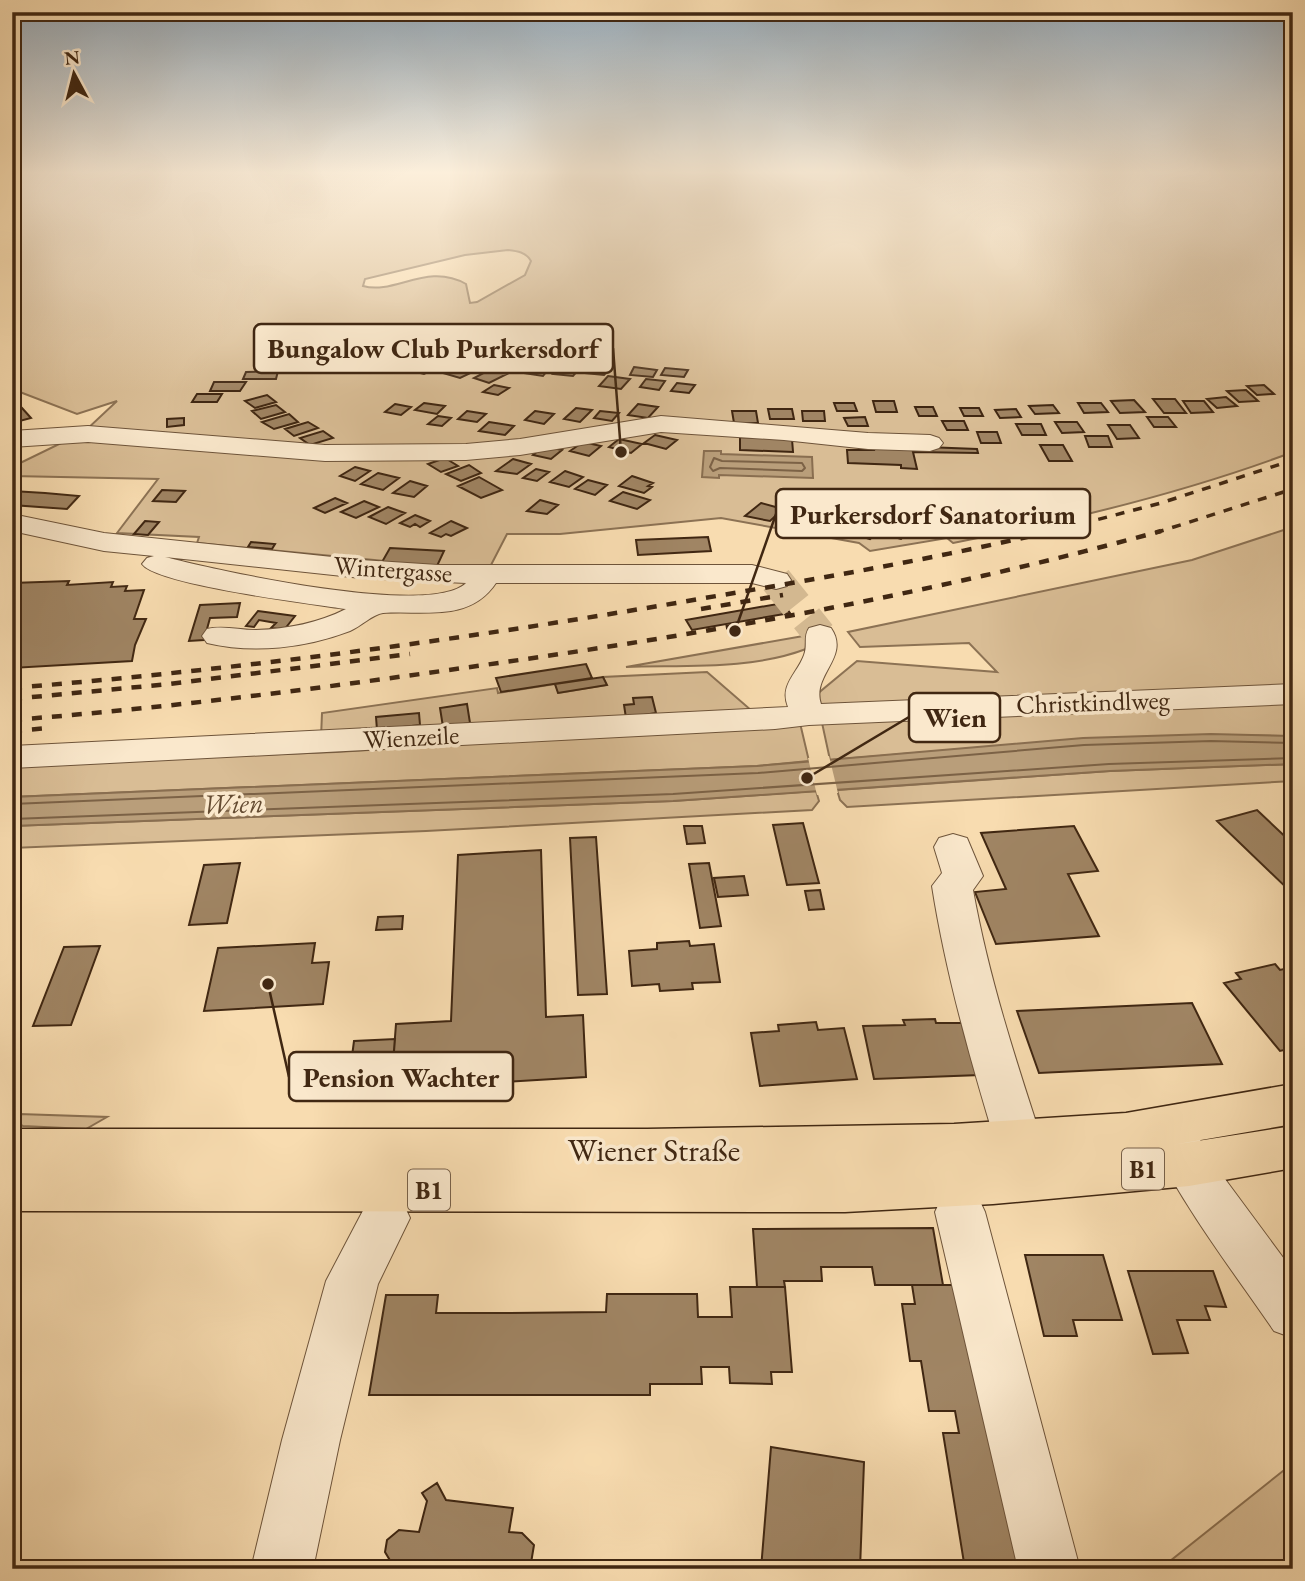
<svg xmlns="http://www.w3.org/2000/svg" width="1305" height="1581" font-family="'EB Garamond',serif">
	<rect width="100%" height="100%" fill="#f8dcb0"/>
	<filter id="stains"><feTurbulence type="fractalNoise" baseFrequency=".00286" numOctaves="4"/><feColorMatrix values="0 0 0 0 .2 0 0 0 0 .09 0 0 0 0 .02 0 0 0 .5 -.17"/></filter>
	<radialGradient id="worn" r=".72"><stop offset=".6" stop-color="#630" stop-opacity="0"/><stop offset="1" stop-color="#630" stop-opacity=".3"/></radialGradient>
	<path fill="#d9bd95" stroke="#8c7254" stroke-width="2" fill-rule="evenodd" d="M12 171H1293V452C1184 493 1068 521 953 543L947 538 870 551 859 543 721 518 560 534H507L491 565 437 566 197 543 199 537 117 533 158 479 12 476V467L84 432 117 401 77 414 12 389ZM508 250C517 251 526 252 531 261L525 275 477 302 470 303 466 284C427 262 395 295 363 286L365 279 465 255Z
		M1293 527V736C1136 733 985 747 830 760L816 695 857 661 997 672 969 643 860 647 848 632 1192 560Z
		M809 635 806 649C751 670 685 665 626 667Z
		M707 672 759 717 321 738 322 713 497 688 498 693 555 684 559 693 606 685 603 677Z
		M800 723 809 761 757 766 12 797V764L336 752Z
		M1293 764V781L847 807 840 800 837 790 1110 771Z
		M816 791 819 801 812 810 426 831 12 848V826L673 801Z
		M19 1114 107 1117 86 1129 23 1126 15 1121Z
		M1293 1463V1569H1160Z"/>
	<path fill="#b99e7a" stroke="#896e50" stroke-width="2" d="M704 451H721V454L812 457 813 478 719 475V478L702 477Z
		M1211 734 1293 736V764L1110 771 673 801 12 826V797L757 766 1083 738Z"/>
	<path fill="#f8dcb0" d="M829 756 838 793 817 795 808 758Z"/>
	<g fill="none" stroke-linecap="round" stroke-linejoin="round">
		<path stroke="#7c6246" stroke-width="2" d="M714 458 722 461 802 463 805 468 802 471 720 468 713 471 710 467Z
			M12 804 758 773 1084 745 1211 741 1293 743
			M12 819 673 794 1109 764 1293 758"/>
	</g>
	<path fill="#a08564" stroke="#402712" stroke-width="2" d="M423 363 438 367 424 374 408 370Z
		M462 364 479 369 460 378 443 373Z
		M532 364 551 366 543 376 524 373Z
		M592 364 612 366 604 375 584 373Z
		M561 365 581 367 573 376 553 374Z
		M634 367 657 370 653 377 630 375Z
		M665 368 688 370 684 377 661 375Z
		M491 369 507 374 489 383 474 378Z
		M278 371 276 379H243L246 372Z
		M608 376 630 379 621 389 599 386Z
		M646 379 665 381 659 390 640 387Z
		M214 382H246L240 391H210Z
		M677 383 695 385 689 393 671 391Z
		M494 385 509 388 498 395 483 392Z
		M1264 385 1274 394 1257 395 1247 386Z
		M1246 390 1258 401 1239 402 1227 391Z
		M197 394H222L217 402H192Z
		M267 395 276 402 255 408 245 401Z
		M1226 397 1237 406 1217 408 1207 399Z
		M1153 399H1175L1186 413H1164Z
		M1134 400 1145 412 1120 413 1111 401Z
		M873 401H894L897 412H876Z
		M1183 401H1204L1213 412 1191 413Z
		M424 403 445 406 437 414 415 410Z
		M834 403H854L857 411H837Z
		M1078 403H1101L1108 412 1084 413Z
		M395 404 411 407 401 415 385 412Z
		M638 404 658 407 648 418 628 415Z
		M276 405 285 412 261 419 252 411Z
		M1053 405 1059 413 1035 414 1029 406Z
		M915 407H933L937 416H919Z
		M22 408 31 418 12 423V411Z
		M576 408 592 410 580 422 564 419Z
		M960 408H979L983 416H964Z
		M768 409H792L794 419H770Z
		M1016 409 1021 417 1000 418 995 410Z
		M467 411 486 414 477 422 458 419Z
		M535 411 554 414 544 424 525 420Z
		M600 411 619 413 612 421 594 418Z
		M732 411H756L758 423H734Z
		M802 411H824L825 421H803Z
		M289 414 298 422 274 429 262 422Z
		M438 416 451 418 442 426 428 424Z
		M865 417 868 426H848L844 418Z
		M1147 417H1168L1176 427H1154Z
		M184 418V425L167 427V419Z
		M942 421H964L968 430H947Z
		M308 422 318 428 294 436 285 429Z
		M489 422 514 426 505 435 479 431Z
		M1055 422H1077L1084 432 1062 433Z
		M1016 424H1041L1046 435H1022Z
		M1108 425H1130L1139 438 1117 439Z
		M323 431 333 438 310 445 300 438Z
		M977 432H997L1001 443H981Z
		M655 435 677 440 666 449 644 443Z
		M1085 436H1108L1112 447H1089Z
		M740 437 792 439 793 452 740 450Z
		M619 439 642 444 631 453 609 447Z
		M583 442 601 446 589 456 570 451Z
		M873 445 977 449 978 453 913 452 917 469 901 468V465L848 463 847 450H874Z
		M1040 445H1063L1072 461H1049Z
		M544 446 562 450 551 459 533 455Z
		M445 458 458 466 441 472 428 464Z
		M513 459 531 464 517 474 496 471Z
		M469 465 481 473 461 481 446 474Z
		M355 467 370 471 355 481 340 476Z
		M536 469 549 472 537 481 523 478Z
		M565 471 583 477 569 487 550 482Z
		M378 473 399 478 383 490 361 484Z
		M632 476 653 483 648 486 652 487 644 493 619 486Z
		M479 477 502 490 481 498 458 486Z
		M588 480 607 485 595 495 575 489Z
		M410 481 427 486 414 497 393 493Z
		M162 490 185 491 176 502 153 501Z
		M12 491 45 493 79 496 67 509 12 505Z
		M623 492 650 500 637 509 610 501Z
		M335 498 347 503 325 513 314 508Z
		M540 500 558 505 547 514 527 511Z
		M364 501 379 507 356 518 341 512Z
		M761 503 783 509 770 521 745 516Z
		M388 507 405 513 386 524 369 517Z
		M415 515 430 521 420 527 415 524 410 527 400 523Z
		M861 516 887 523 870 539 844 531Z
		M145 521 159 522 148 535 134 534Z
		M451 521 467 528 451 536 446 534 441 537 430 533Z
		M897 521 915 526 901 539 883 534Z
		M708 537 711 551 638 555 636 540Z
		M251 542 275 544 272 549 248 547Z
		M390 548 444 551 437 566 382 562Z
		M69 581 67 585 113 582 111 587 127 586 125 591 144 590 134 619H146L135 645 132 661 12 668V583Z
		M240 603 237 617 210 618 204 640 189 641 200 605Z
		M783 603 790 613 692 630 686 620Z
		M258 611 295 616 284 630 271 628 276 623 259 620 254 627 246 626Z
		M586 664 592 678 501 692 496 678Z
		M603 677 607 685 558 693 555 684Z
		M652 697 656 713 626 718 624 705 634 704 633 698Z
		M467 704 470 723 443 727 440 708Z
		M419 713 420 725 377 730 376 717Z
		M1257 810 1293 844V894L1217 821Z
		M803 823 819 883 787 885 773 825Z
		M684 826H702L705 843 687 844Z
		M1074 826 1098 871 1068 874 1099 936 996 944 975 892 1006 889 981 833Z
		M596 837 607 994 578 995 570 838Z
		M541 850 546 1017 583 1015 586 1077 391 1089 396 1024 451 1021 458 855Z
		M240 863 227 923 189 925 204 865Z
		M709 863 721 926 700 928 689 864Z
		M744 876 748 895 718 897 714 878Z
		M820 890 824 909 809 910 805 891Z
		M403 916 402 929 376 930 378 917Z
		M689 941 690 946 714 944 720 982 692 983 693 989 660 991 659 984 632 986 629 951 657 949V943Z
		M315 943 312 963 329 962 323 1004 204 1011 218 948Z
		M100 946 71 1025 33 1026 64 947Z
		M1275 964 1280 970 1293 967V1048L1280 1051 1224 983 1241 979 1236 973Z
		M1192 1003 1222 1064 1039 1073 1017 1011Z
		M935 1019 936 1023H965L980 1075 874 1079 863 1026 905 1025 903 1020Z
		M816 1022 818 1030 844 1028 857 1079 760 1086 751 1033 779 1031 778 1025Z
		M395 1039 392 1076 349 1079 354 1041Z
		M933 1228 943 1285H875L872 1267H821L822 1281H784L785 1287H757L753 1229Z
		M1025 1255H1103L1122 1320H1073L1077 1336H1044Z
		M1128 1271H1213L1226 1307 1205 1306 1210 1320H1177L1188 1353 1153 1354Z
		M912 1285H968L1023 1569H965L943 1433H959L955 1411H929L921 1361H910L902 1304H915Z
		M730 1287H785L792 1372H771L772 1384 730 1383 729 1367H701L702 1384H650V1395H369L386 1295H438L436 1313H510L606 1312 607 1294H697L698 1317H732Z
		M771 1447 864 1462 860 1569H761Z
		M437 1483 446 1500 513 1508 509 1532 522 1533 534 1545 530 1569H401L402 1564 391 1562 385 1552 387 1540 399 1530 419 1532 427 1501 422 1493Z"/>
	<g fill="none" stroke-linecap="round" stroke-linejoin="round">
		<path stroke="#d3b890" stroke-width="32" stroke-dasharray="32 17" stroke-linecap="butt" d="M776 580 820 635"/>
		<g stroke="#6e543a" stroke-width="2">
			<path id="minor" d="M661 416 868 433 930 435 939 438 943 443 939 448 930 451 868 449 784 440 661 432 520 455 466 460 325 461 88 442 12 447V431L88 426 325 445 466 444 520 439Z
				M12 514 104 533 361 560 438 565H752L787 574 791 580 787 586 776 589 752 583H496C469 623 423 610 383 613 373 614 360 627 350 631 305 648 254 654 207 643L202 636 207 629C223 625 239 630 256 630 288 629 318 623 346 609 313 604 157 585 142 564L147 558 154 556 104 551 12 531ZM165 557 361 578 466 583C430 618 215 570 165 557Z
				M820 625 831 628C851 657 811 675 821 704L1293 684V704L809 725 775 729 12 768V746L788 707C779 685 797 674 804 655 808 645 803 637 809 628Z
				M953 834 967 838 983 876 973 890C990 985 1021 1076 1051 1168L1044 1182 1027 1188 1010 1182 1003 1168C975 1075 947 982 932 886L942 873 934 847 939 838Z
				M1176 1123 1193 1129 1225 1179 1293 1271V1338L1274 1331C1232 1270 1186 1210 1152 1143L1159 1129Z
				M960 1190 978 1197 985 1212 1080 1569H1018L935 1212 942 1197Z
				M385 1196 403 1203 410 1218 378 1284 340 1440 313 1569H251L282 1440 326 1281 367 1203Z"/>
		</g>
		<g stroke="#402712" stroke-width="3">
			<path id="major" d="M1293 1084V1124L1172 1145 1293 1126V1168L1189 1186 993 1204 845 1212 12 1211V1129H647L954 1124 1126 1113Z"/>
		</g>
		<use href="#minor" fill="#fae8cc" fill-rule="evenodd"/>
		<use href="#major" fill="#f8dcb0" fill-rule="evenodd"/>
		<path stroke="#402712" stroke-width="3.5" stroke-dasharray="9 9" stroke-linecap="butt" d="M1046 533 1161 503 1293 460
			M1155 533 1293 489"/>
		<path stroke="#402712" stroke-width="4.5" stroke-dasharray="10 10" stroke-linecap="butt" d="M701 609 783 595
			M12 688C245 669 475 638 705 598 822 578 938 558 1053 531
			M12 699 169 684 410 654
			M12 720C168 708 323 688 477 666 707 634 937 593 1161 531
			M12 731 49 728"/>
	</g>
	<linearGradient id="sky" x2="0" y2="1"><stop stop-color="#95abbc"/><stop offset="0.44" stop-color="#fcefdb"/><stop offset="1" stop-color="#fcefdb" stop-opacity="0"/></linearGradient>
	<rect width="1305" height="392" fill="url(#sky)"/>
	<g text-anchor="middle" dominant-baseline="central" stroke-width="7" stroke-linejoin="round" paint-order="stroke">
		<g fill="#fae8cc" stroke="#78614a" stroke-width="2">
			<rect x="1122" y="1148.5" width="42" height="41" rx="5"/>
			<rect x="408" y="1169.5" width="42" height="41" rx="5"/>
		</g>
		<g font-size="24" font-weight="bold" fill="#402712">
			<text x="1143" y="1169">B1</text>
			<text x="429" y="1190">B1</text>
		</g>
		<g font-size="26" fill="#402712" stroke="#fae8cc">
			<text transform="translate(393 569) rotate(4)">Wintergasse</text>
			<text transform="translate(1093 702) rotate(-2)">Christkindlweg</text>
			<text transform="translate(411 737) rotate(-3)">Wienzeile</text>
		</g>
		<g font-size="28" font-style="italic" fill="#644b31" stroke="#fae8cc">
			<text transform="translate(233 803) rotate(-2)">Wien</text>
		</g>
		<g font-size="32" fill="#402712" stroke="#fae8cc">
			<text x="654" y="1150">Wiener Straße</text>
		</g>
	</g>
	<path fill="none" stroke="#402712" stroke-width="2.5" d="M621 452L613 348M735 631L776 514M807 778L909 717M268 984L289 1077"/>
	<g fill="#402712" stroke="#fae8cc" stroke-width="2.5">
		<circle cx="621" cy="452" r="7"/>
		<circle cx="735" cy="631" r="7"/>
		<circle cx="807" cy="778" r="7"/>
		<circle cx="268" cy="984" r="7"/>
	</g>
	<g fill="#fae8cc" stroke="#402712" stroke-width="2.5">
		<rect x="254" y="324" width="359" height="49" rx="7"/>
		<rect x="776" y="489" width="314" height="49" rx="7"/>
		<rect x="909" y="693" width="91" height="49" rx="7"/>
		<rect x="289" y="1052" width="224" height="49" rx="7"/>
	</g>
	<g font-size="28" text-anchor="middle" font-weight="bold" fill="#402712">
		<text x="433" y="358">Bungalow Club Purkersdorf</text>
		<text x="933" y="524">Purkersdorf Sanatorium</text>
		<text x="955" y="727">Wien</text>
		<text x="401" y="1087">Pension Wachter</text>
	</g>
	<rect width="1305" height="1581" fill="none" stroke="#f8dcb0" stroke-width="42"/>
	<rect x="14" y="14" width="1277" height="1553" fill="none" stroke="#402712" stroke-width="3.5"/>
	<rect x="21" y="21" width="1263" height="1539" fill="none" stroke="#402712" stroke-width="2"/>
	<g transform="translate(74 74) rotate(353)" stroke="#fae8cc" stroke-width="5" paint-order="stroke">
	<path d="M0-5L12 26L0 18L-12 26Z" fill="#402712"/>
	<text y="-10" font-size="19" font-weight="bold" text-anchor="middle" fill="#402712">N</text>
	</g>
	<rect width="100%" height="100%" filter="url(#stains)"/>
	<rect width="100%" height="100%" fill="url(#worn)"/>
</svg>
